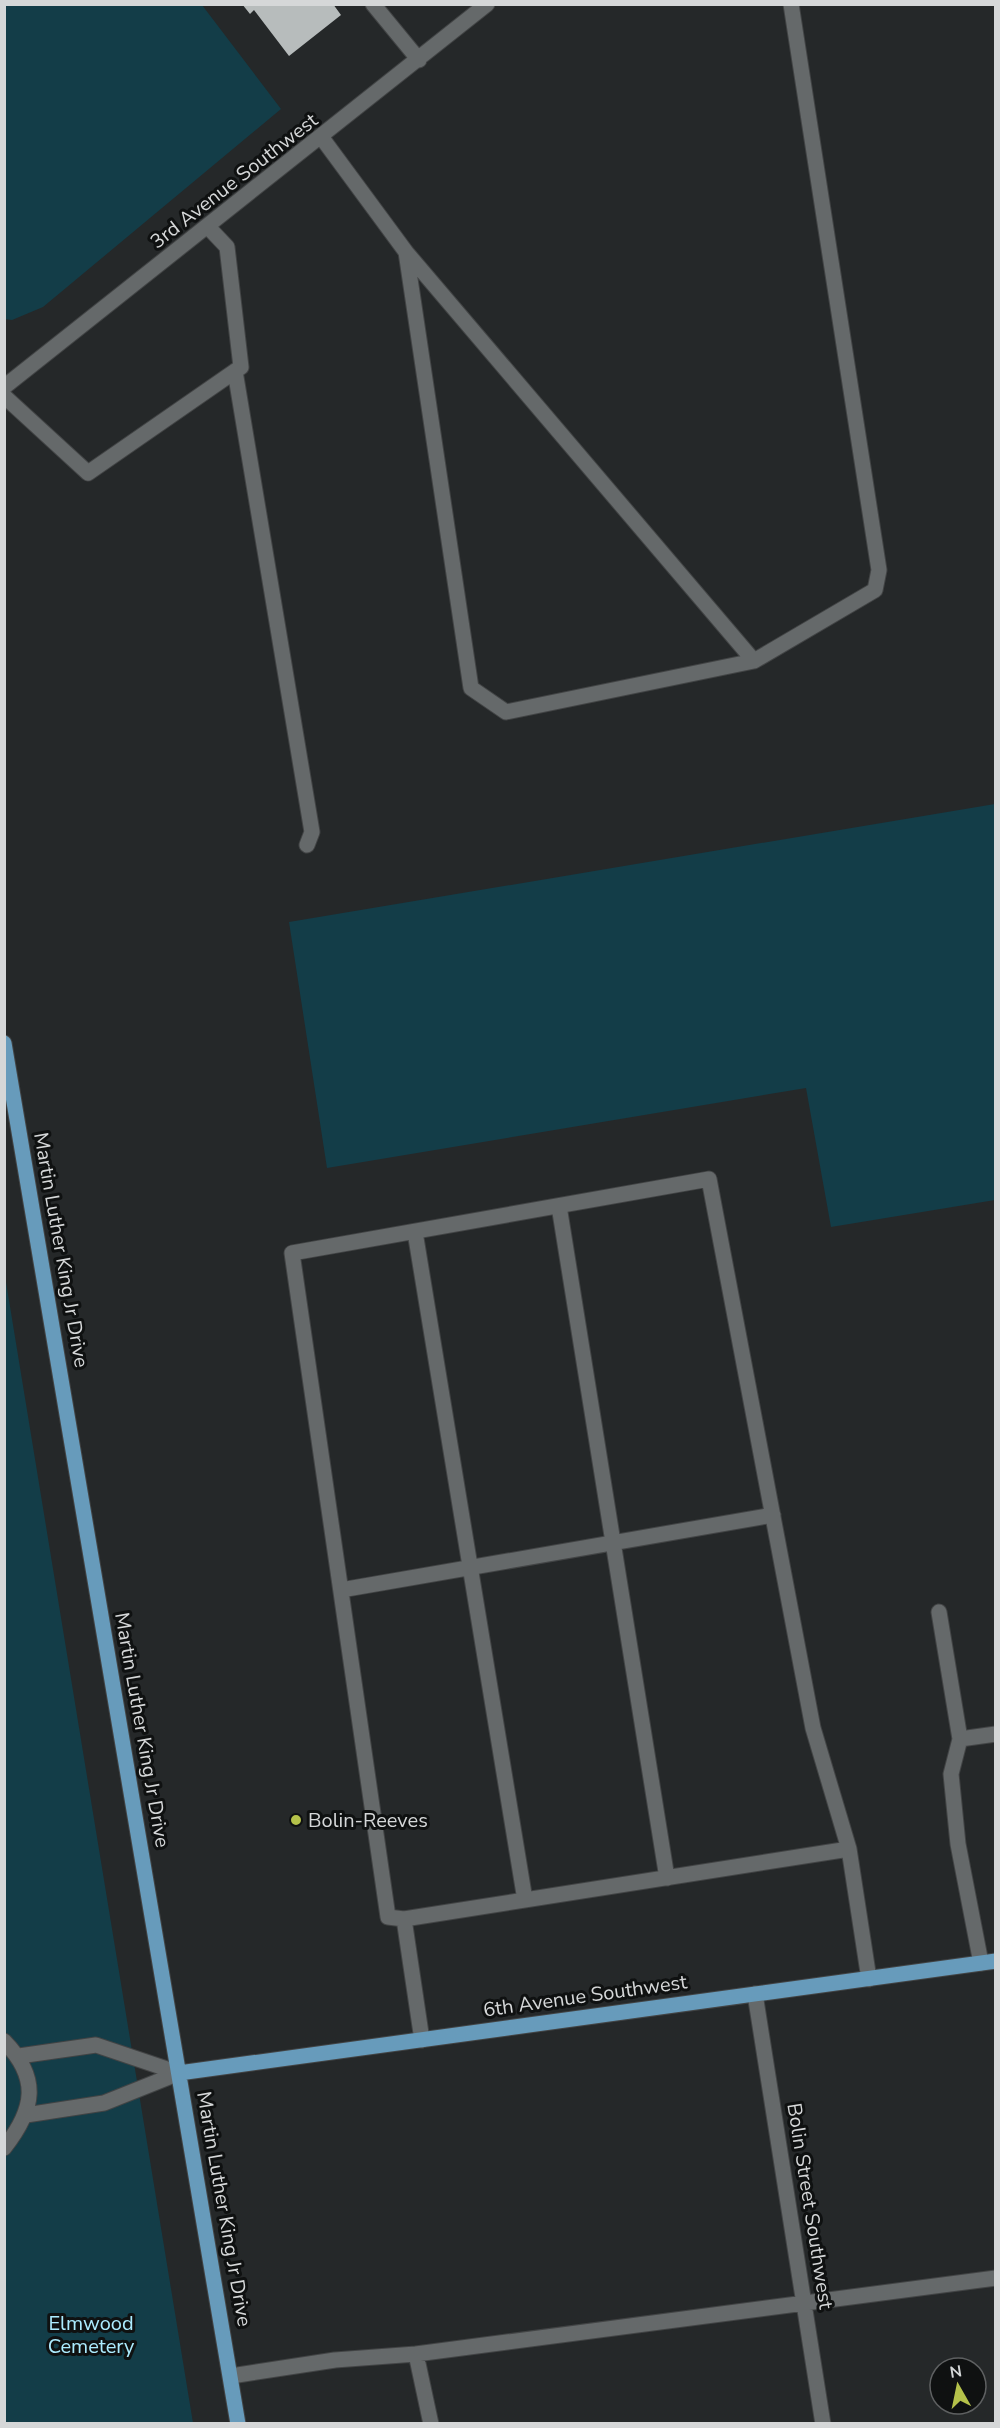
<svg xmlns="http://www.w3.org/2000/svg" width="1000" height="2428" font-family="'Nunito Sans',sans-serif">
	<rect width="100%" height="100%" fill="#252829"/>
	<path fill="#133d48" d="M5 4 202 5 281 109 43 307 12 320 4 319Z
		M995 804V1200L831 1227 806 1088 327 1168 289 922Z
		M5 1276 193 2423H5Z"/>
	<path fill="#b7bcbc" d="M242 4H333L341 15 289 56 254 10 250 14Z"/>
	<g fill="none" stroke-linecap="round" stroke-linejoin="round">
		<g stroke="#424445" stroke-width="17">
			<path id="minor" d="M373 4 419 60
				M322 138 406 252 754 661 875 590 879 570 791 4
				M406 252 471 688 506 712 754 661
				M235 371 312 832 307 845
				M4 387 487 4
				M4 396 88 473 241 367 227 247 209 228
				M559 1206 667 1878
				M415 1232 525 1900
				M341 1590 773 1515
				M939 1612 960 1739 996 1734
				M960 1739 951 1774 958 1844 981 1963
				M404 1919 388 1917 292 1253 709 1179 813 1728 849 1849
				M755 1994 823 2424
				M422 2040 404 1919 849 1849 869 1979
				M4 2041C40 2078 35 2109 4 2148
				M19 2056 96 2045 179 2073
				M26 2115 104 2103 179 2073
				M416 2354 996 2278
				M231 2376 335 2360 416 2354 431 2424"/>
		</g>
		<g stroke="#424445" stroke-width="17">
			<path id="major" d="M4 1043 238 2424
				M179 2073 996 1961"/>
		</g>
		<use href="#minor" stroke="#65696a" stroke-width="15"/>
		<use href="#major" stroke="#679bbb" stroke-width="15"/>
	</g>
	<circle fill="#b5c24a" stroke="#0f1111" stroke-width="2" cx="296" cy="1820" r="6"/>
	<g text-anchor="middle" dominant-baseline="central" stroke-width="6" stroke-linejoin="round" paint-order="stroke">
		<g font-size="20" fill="#d5d7d8" stroke="#0f1111">
			<text transform="translate(234 181) rotate(-38)">3rd Avenue Southwest</text>
			<text transform="translate(61 1250) rotate(80)">Martin Luther King Jr Drive</text>
			<text transform="translate(142 1730) rotate(80)">Martin Luther King Jr Drive</text>
			<text transform="translate(585 1996) rotate(-8)">6th Avenue Southwest</text>
			<text transform="translate(810 2206) rotate(81)">Bolin Street Southwest</text>
			<text transform="translate(224 2209) rotate(80)">Martin Luther King Jr Drive</text>
		</g>
		<g font-size="20" fill="#d5d7d8" stroke="#0f1111" text-anchor="start">
			<text x="308" y="1820">Bolin-Reeves</text>
		</g>
		<g font-size="20" fill="#acecff" stroke="#0f1111">
			<text x="91" y="2323">Elmwood<tspan x="91" dy="23">Cemetery</tspan></text>
		</g>
	</g>
	<rect width="1000" height="2428" fill="none" stroke="#d5d7d8" stroke-width="12"/>
	<g transform="translate(958 2386) rotate(351)"><circle r="28" fill="#0f1111" stroke="#5e6061" stroke-width="1.5"/>
	<path d="M0-4.5L10 22L0 15L-10 22Z" fill="#b5c24a"/>
	<text y="-9" font-size="16" font-weight="bold" text-anchor="middle" fill="#d5d7d8">N</text>
	</g>
</svg>
